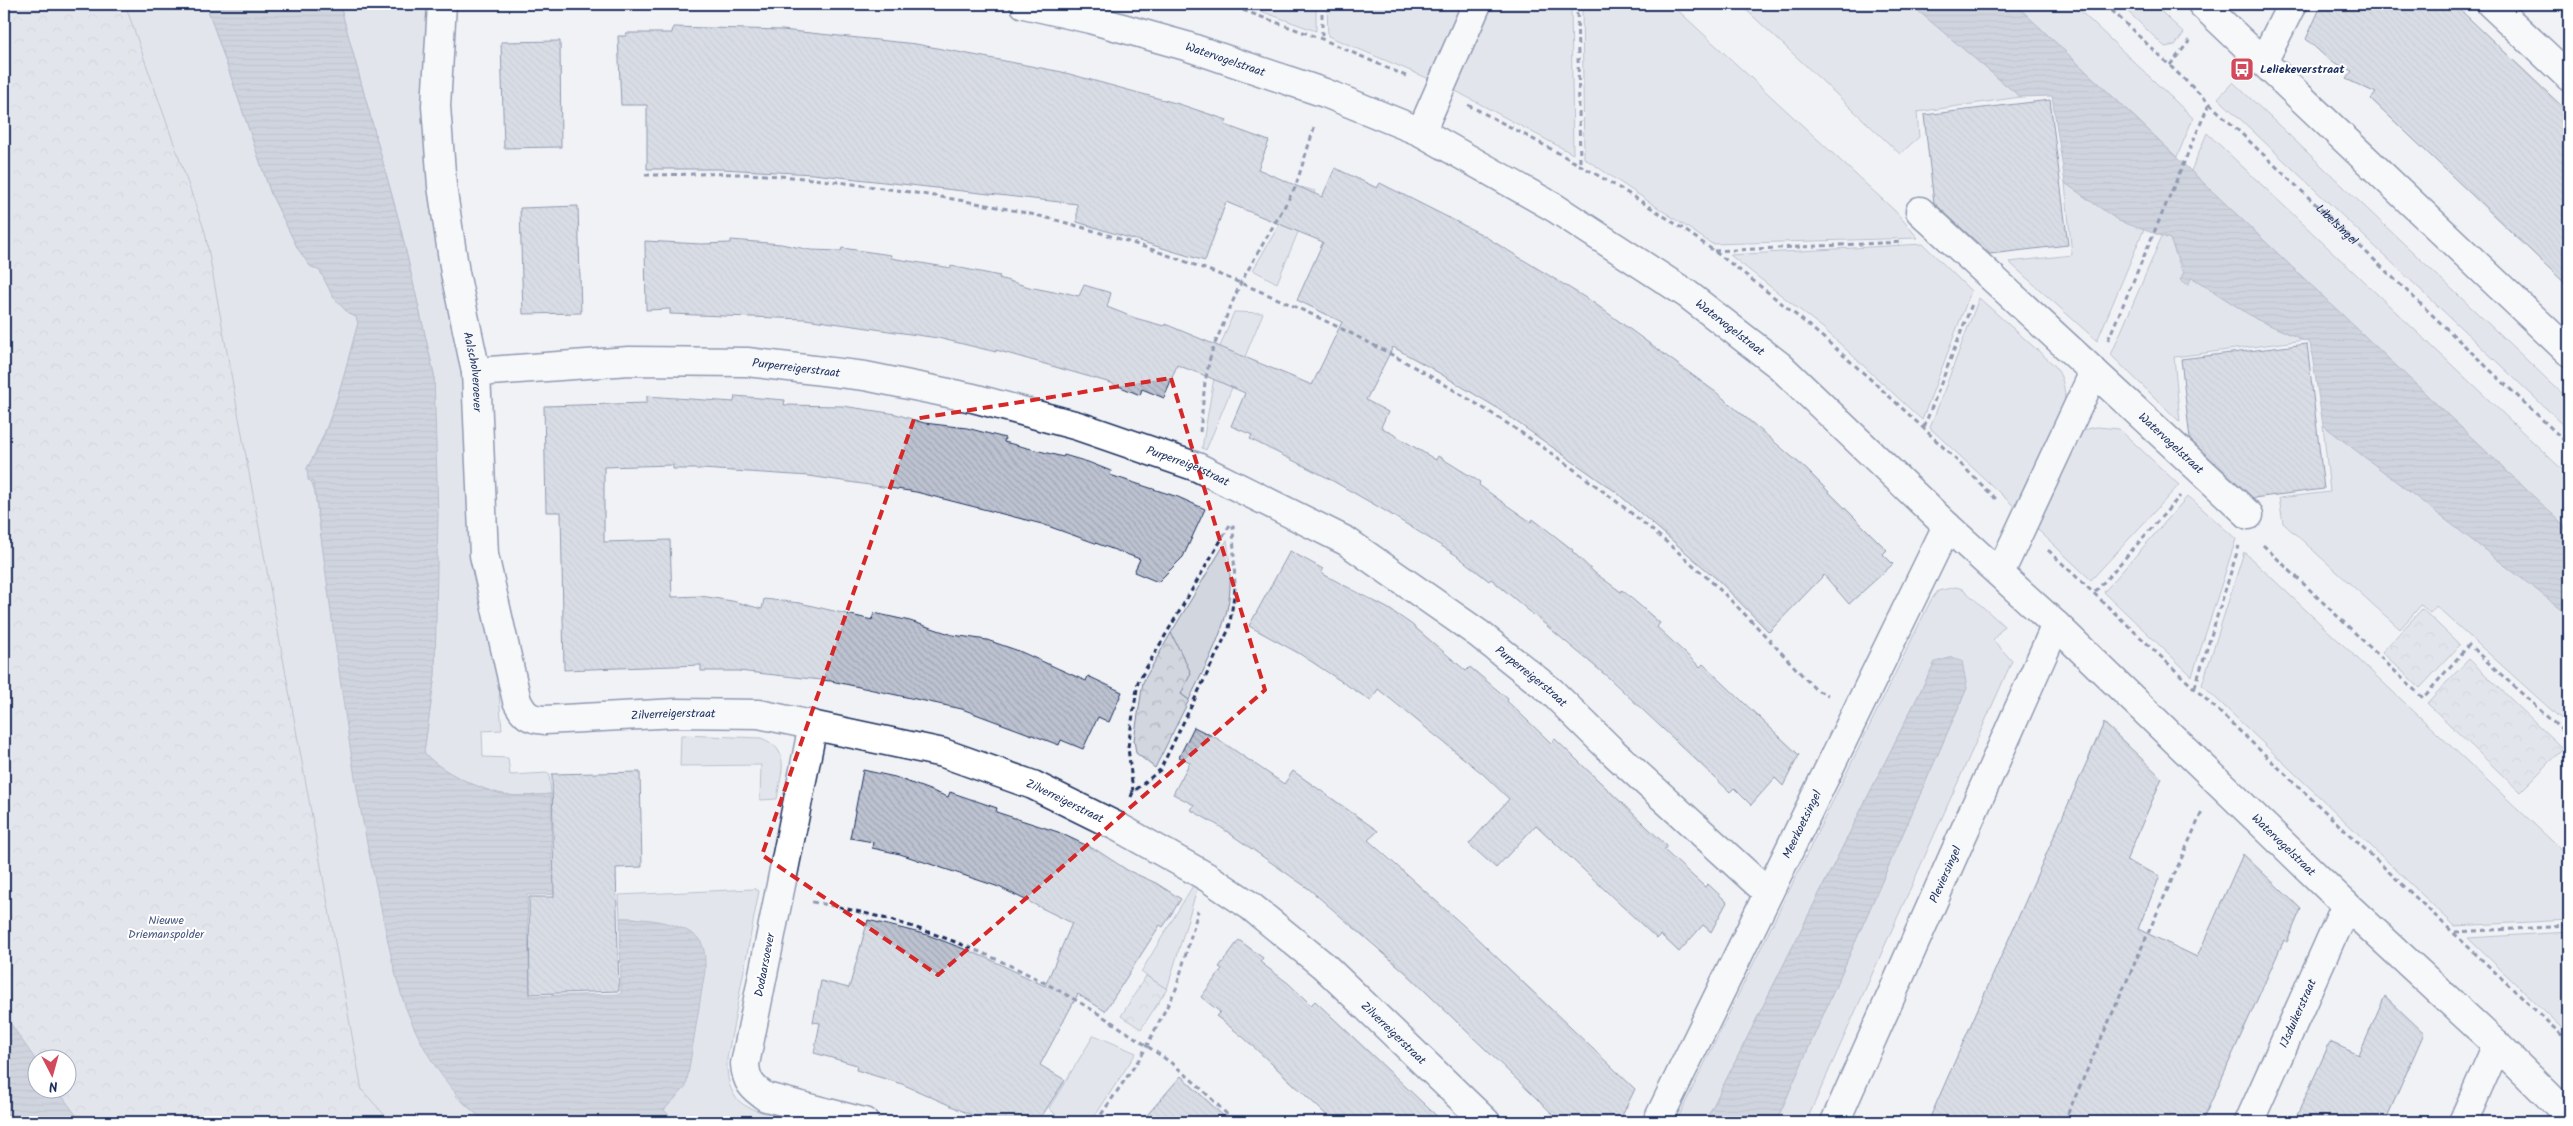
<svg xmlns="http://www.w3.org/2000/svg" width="2573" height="1126" font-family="Kalam,sans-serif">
	<defs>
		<pattern id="park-crowns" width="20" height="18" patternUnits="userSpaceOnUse" patternTransform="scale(1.25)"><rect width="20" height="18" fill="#d2d6df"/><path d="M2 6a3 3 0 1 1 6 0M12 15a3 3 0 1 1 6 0" fill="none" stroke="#b4b8c2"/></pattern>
		<pattern id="water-rules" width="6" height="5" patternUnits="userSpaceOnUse" patternTransform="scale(1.25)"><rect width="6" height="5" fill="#a8b0c2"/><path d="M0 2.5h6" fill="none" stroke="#8890a1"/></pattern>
		<pattern id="building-back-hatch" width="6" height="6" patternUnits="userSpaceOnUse" patternTransform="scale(1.25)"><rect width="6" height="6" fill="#bcc2d0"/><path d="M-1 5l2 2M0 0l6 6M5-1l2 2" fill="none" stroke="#a1a7b5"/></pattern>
	</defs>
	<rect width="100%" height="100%" fill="#f1f2f5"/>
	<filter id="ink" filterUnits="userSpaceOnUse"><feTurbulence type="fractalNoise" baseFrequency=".02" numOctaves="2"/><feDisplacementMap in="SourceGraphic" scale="10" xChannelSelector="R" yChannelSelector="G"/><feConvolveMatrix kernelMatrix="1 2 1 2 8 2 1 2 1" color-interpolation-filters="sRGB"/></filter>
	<g filter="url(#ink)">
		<path fill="#d2d6df" stroke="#76829e" d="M4 4H206L271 194 298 249 310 266 320 271 334 297 349 314 356 317 358 323C344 373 333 423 307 468L315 493 339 665 457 1097 485 1122H81L68 1088V1058H38Z
			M336 4 428 5 460 334 504 694 499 695 502 730 482 731 483 757 508 758 510 775 549 773 551 794C537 795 522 797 508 795 485 792 437 771 424 752L435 675 434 374 399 221 341 9Z
			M1241 4H1316V31Z
			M1327 4H1465L1432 80 1328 36Z
			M1491 4H1571L1573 154 1452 89Z
			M1582 4H1671L1895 211 1918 238 1712 244 1584 158Z
			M1740 4H1910L2020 97 1917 112 1919 137 1900 154Z
			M2015 4H2073L2193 118 2177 157Z
			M2120 4H2153L2184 33 2175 45 2165 47Z
			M2233 82 2569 400V430L2218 98Z
			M2207 133 2569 476V530L2191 171Z
			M2065 183 2119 221 2144 229 2097 341 2009 262 2072 255Z
			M1301 187 1315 191 1277 283 1253 270Z
			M2162 236 2170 239 2181 269 2184 272 2180 280 2185 282 2191 277 2256 319 2304 340 2174 357 2180 422 2111 355Z
			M1923 244 1971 291 1922 420 1823 328 1730 255Z
			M1979 298 2054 365C2064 378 2065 389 2065 405L2017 509 1930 428Z
			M1234 312 1263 313 1206 450 1202 448 1219 349Z
			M2323 425 2569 615V726L2436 606 2430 613 2421 605 2400 629 2283 523 2279 498 2330 492Z
			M2097 427 2119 429 2179 485 2091 580 2035 527 2078 435 2087 429Z
			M2188 496 2236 539 2192 676 2104 592Z
			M1227 540C1229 555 1231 571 1230 587 1229 626 1205 666 1189 700L1181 694 1171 633Z
			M2244 552 2569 857V920L2455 926 2202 685Z
			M1956 587 1963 589 2004 626 1993 640 2012 661 1806 1122H1776L1967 688 1935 662 1705 1122H1676L1931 600 1938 591Z
			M681 735 761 738C792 750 781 772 777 799L760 800 761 765 680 766Z
			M1194 884 1198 886 1167 989 1141 972Z
			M755 889 759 891 727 1059C725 1119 764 1109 807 1122H676L663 1110 636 918H620L619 895Z
			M2569 932V1035L2468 938Z
			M1094 1035 1136 1053 1091 1122H1063L1049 1108Z"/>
		<path fill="url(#park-crowns)" stroke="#76829e" fill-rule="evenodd" d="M4 4H125L205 232 362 1090 391 1122H4ZM38 1058H68V1088H38Z
			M2422 609 2460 645 2420 688 2382 652Z
			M1171 633 1191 673 1181 694 1189 700 1155 768 1136 753 1134 740 1143 682Z
			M2469 659 2563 749 2520 792 2427 703Z
			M1146 976 1167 989 1141 1029 1121 1016Z"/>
		<path fill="url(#water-rules)" stroke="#707c9a" d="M206 4H336L341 9 399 221 434 374 438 515 435 675 424 752C438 771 485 792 508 795 522 797 537 795 551 794L552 872H567V894L527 895 530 996 621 994 620 918C644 918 678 921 698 938 706 946 705 961 705 971L686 1087 664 1110 676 1122H485C451 1092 431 1065 412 1023 395 986 388 939 379 899 348 766 334 628 315 493L313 482 308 480 307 468C334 425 344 373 358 323L356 317 349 314 333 297 320 271 310 266 298 249 271 194Z
			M1910 4H2015L2569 530V615L2323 425 2310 343 2256 319 2192 277 2188 285 2180 280 2184 272 2170 239 2119 221 2065 183 2052 96 2020 97Z
			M1953 657 1962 661 1967 688 1776 1122H1705L1935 662Z
			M4 1014 37 1062 38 1088 57 1089 81 1122H4Z"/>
		<path fill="url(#building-back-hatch)" stroke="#1b2f5e" d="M2322 4H2454L2569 113V287L2371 99 2376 93 2346 79 2352 71 2329 60 2306 39Z
			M673 27 782 30 916 44 1062 72 1179 104 1227 120 1225 125 1269 141 1258 169 1322 197 1335 168 1377 188 1380 183 1481 234 1594 303 1717 393 1805 468 1887 550 1883 554 1893 564 1849 604 1824 575 1769 632 1718 580 1616 492 1494 406 1429 367 1393 347 1366 400 1388 412 1381 427 1436 460 1438 456 1480 482 1479 485 1505 504 1531 522 1533 519 1573 550 1572 551 1595 573 1621 592 1622 590 1660 623 1657 627 1700 667 1703 664 1799 755 1783 786 1775 778 1751 805 1734 788 1730 792 1609 678 1491 579 1489 581 1456 555 1382 509 1326 477 1250 439 1252 435 1231 426 1245 393 1206 376 1177 365 1164 398 1142 389 1140 395 1111 383 996 350V352L938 338 805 319 670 314V309L646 310 645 241 701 244 731 243V240L781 244 811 250 841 251 842 248 891 255V258L951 268V266L1000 276 999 278 1029 287 1059 293V291L1079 296 1084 285 1111 293 1107 307 1135 318 1164 326 1165 324 1312 385 1342 322 1297 300 1323 242 1226 202 1205 261 1077 222V204L813 174 722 169H647V105H621L618 36H626V33H672Z
			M560 41 561 147 504 148 501 42Z
			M2050 100 2068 245 1990 254 1934 203 1924 115Z
			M578 206 581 313 523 314 520 208Z
			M2307 344 2324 489 2253 498 2190 440 2181 359Z
			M647 396 734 402 735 396 785 400 784 405 843 406 896 414 924 423 967 428 1005 438 1004 442 1063 457 1064 455 1088 462 1111 471 1110 475 1178 497 1205 509 1183 557 1158 582 1134 572 1140 559 1042 524 916 492 809 476 702 469H673V465L604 467V542L670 540 672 597 701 596 732 601 762 609 764 599 800 603 872 620 874 613 910 621 953 635 987 640 1019 651 1086 681 1088 676 1122 692 1109 722 1098 717 1083 749 1061 740 1059 745 962 709 831 681 738 671H701V665L564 670 561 512H546L544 406 647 403Z
			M1290 551 1323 569 1321 573 1389 609 1411 624 1466 671 1470 667 1508 699 1507 701 1551 743 1555 739 1667 846 1664 850 1705 887 1708 884 1727 902 1711 932 1703 925 1679 952 1661 935 1657 939 1536 825 1496 868 1469 844 1509 799 1483 774 1378 689 1371 701 1300 654 1249 626Z
			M2104 723 2162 778 2126 861 2160 876 2138 929 2197 957 2243 854 2301 909 2287 942 2284 940 2202 1122H1928Z
			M1194 727 1218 739 1284 784 1293 771 1378 831 1368 840 1464 926 1635 1089 1619 1122H1561L1405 972 1309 889 1219 826 1191 810 1194 805 1173 794 1190 762 1179 757Z
			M863 770 895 777 948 797 950 792 997 808 996 812 1058 832 1098 851 1127 870 1156 883 1181 899 1163 927 1160 925 1105 1011 1078 994 1040 1065 1065 1080 1038 1122H987L902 1084 856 1070 857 1065 814 1053 820 1023 813 1022 821 981 849 988 868 920 928 935 987 958 1045 986 1072 923 999 887 900 854 872 848 873 842 850 838Z
			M640 772 642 867 616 868 619 991 530 994 529 897H554L552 774Z
			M1239 940 1263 958 1260 962 1288 983 1311 1005 1315 1001 1443 1122H1334L1243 1037 1216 1016 1220 1012 1201 997 1222 969 1219 967Z
			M2385 996 2424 1033 2385 1122H2294L2330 1042 2359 1055Z
			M1181 1076 1230 1122H1141Z"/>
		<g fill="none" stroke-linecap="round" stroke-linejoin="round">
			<g stroke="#1b2f5e" stroke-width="31">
				<g id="street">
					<path id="s2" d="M442 4 436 106 442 186 455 273 476 372 484 555 517 701C524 715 529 719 545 720L677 713 759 714 943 753 1033 785 1118 827 1207 877 1249 905 1324 966 1486 1122"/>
					<path id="s3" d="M1024 4 1090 19 1186 46 1325 93 1421 132 1555 208 1687 294 1780 366 1947 526 2056 625 2346 905 2497 1045 2569 1116"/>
					<path d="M2202 4 2569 352"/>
					<path d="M2491 4 2569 77"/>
					<path d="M2263 62 2292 4"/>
					<path d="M1421 132 1477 4"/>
					<path id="s4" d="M1920 211 2249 515"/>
					<path id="s5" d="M476 372 629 361 747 362 865 376 973 398 1078 426 1197 467 1346 541 1479 634 1552 692 1614 753 1768 893"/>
					<path d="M2000 573 2094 372"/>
					<path d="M813 725 745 1064C746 1081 752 1088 766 1097L864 1122"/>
					<path id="s6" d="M1657 1122 1947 526"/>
					<path id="s7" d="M1835 1122 2056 625"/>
					<path id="s8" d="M2249 1122 2346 905"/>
					<path d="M2463 1122 2497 1045"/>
				</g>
			</g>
			<g stroke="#1b2f5e" stroke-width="3" stroke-dasharray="5 4" stroke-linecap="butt">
				<path d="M1226 4 1322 39 1408 77"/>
				<path d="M1322 4V39"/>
				<path d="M1577 4 1580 163"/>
				<path id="s1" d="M2105 4 2569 445"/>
				<path d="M2170 65 2191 39"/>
				<path d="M1468 105C1553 149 1637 194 1714 251 1816 326 1908 411 1997 500"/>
				<path d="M645 175C676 175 707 173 738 174 793 175 848 183 903 191 966 201 1030 211 1091 230 1311 296 1513 408 1685 558 1732 598 1774 645 1816 690L1828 695"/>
				<path d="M1714 251 1903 242"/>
				<path d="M2108 340 2209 104"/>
				<path d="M1924 427 1972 304"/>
				<path d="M1200 432 1205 382 1211 353 1241 282 1295 188 1315 125"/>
				<path d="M2263 545 2423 698 2469 645 2566 734 2569 745"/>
				<path d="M2048 550 2569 1042"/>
				<path d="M2095 592 2180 496"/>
				<path d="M2195 687 2239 546"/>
				<path d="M1133 792 1128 747 1138 682 1231 523"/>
				<path d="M1131 797 1133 792 1160 770 1229 629 1235 589 1233 523"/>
				<path d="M812 902C929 922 1040 972 1137 1039 1151 1049 1167 1059 1180 1070 1200 1086 1217 1105 1235 1122"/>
				<path d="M2455 932 2569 926"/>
				<path d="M1096 1122 1142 1055 1176 989 1198 911"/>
				<path d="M2064 1122 2202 812"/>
			</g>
			<use href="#street" stroke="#fff" stroke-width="28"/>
		</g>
	</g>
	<path d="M0 0H2573V1126H0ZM1171 378 1265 690 938 975 762 855 914 419Z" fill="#f1f2f5" fill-opacity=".55" fill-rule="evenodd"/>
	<path fill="none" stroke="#d62828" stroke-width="4" stroke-dasharray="10 6" stroke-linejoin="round" d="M1171 378 1265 690 938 975 762 855 914 419Z"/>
	<defs>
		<g id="bus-square" transform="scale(1.25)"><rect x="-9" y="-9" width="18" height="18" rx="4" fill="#d1495b" stroke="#fff"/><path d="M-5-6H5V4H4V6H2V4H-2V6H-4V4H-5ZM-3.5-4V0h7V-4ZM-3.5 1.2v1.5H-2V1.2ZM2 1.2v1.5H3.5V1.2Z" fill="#fff"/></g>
	</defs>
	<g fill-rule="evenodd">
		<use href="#bus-square" x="2242" y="69"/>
	</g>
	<g text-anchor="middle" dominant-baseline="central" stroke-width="4" stroke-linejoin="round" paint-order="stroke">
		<g font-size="12" fill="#1b2f5e" stroke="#fff">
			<text stroke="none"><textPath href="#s3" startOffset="209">Watervogelstraat</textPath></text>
			<text stroke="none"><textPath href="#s1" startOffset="320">Libelsingel</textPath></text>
			<text stroke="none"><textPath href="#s3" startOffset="784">Watervogelstraat</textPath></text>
			<text stroke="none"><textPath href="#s5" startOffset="321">Purperreigerstraat</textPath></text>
			<text stroke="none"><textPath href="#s2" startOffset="371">Aalscholveroever</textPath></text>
			<text stroke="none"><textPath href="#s4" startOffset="342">Watervogelstraat</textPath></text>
			<text stroke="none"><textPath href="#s5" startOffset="726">Purperreigerstraat</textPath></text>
			<text stroke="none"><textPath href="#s5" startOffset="1131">Purperreigerstraat</textPath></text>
			<text stroke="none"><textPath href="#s2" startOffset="869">Zilverreigerstraat</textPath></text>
			<text stroke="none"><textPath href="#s2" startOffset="1274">Zilverreigerstraat</textPath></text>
			<text stroke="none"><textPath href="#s6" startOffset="331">Meerkoetsingel</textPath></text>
			<text stroke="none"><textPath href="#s3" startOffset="1542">Watervogelstraat</textPath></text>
			<text stroke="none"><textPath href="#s7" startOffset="271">Pleviersingel</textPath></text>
			<text transform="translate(765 965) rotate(-79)">Dodaarsoever</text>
			<text stroke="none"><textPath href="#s8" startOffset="119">IJsduikerstraat</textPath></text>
			<text stroke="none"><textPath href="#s2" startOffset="1679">Zilverreigerstraat</textPath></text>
		</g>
		<g font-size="12" font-weight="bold" fill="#1b2f5e" stroke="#fff" text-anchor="start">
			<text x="2260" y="69">Leliekeverstraat</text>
		</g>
		<g font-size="12" fill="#49597e" stroke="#fff">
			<text x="166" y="920">Nieuwe<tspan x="166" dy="14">Driemanspolder</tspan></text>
		</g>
	</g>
	<rect width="2573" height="1126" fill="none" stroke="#fff" stroke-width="20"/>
	<rect x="10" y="10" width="2553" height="1106" fill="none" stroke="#1b2f5e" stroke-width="2" filter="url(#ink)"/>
	<g transform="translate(52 1074) rotate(174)"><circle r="24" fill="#ffffff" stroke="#a4acbf"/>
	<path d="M0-4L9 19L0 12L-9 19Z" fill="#d1495b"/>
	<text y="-8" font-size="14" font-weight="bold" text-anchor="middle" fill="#1b2f5e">N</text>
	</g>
</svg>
